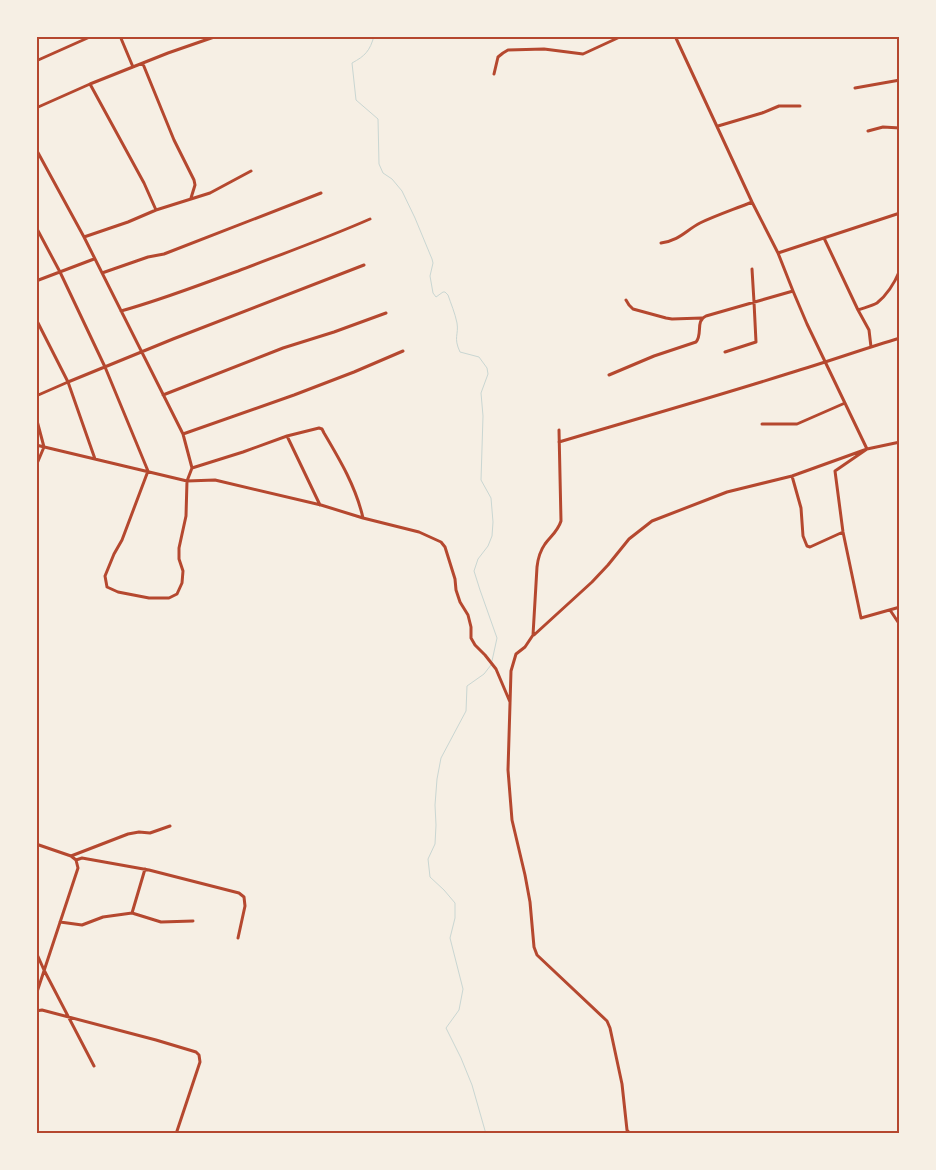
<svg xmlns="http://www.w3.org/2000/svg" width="936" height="1170" font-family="Poppins,sans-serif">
	<rect width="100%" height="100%" fill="#f6efe4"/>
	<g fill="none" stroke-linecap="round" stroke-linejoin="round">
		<path stroke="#c9d6d2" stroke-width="1" d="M374 36C370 51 365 56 352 63L356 100 378 119 379 164 383 173 392 179 402 191 415 218 432 259 433 263 430 276 433 293 436 297 443 292H445L448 295C451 304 455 313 457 323 459 335 453 337 460 352L479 357 487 368 488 374 481 393 483 416 481 480 491 498 493 522 492 536 488 546 478 559 474 571 480 590 497 638 492 661
			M486 1134 472 1085 461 1058 446 1028 459 1010 463 989 450 938 455 918V903L444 890 430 877 428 859 435 844 436 825 435 805 437 779 441 758 466 711 467 686 484 674 491 665"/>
		<path stroke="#b5482f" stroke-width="3" d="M120 36 133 67
			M675 36 752 202 778 253 793 291
			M36 61 92 36
			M143 64 174 140 194 180 195 185 191 198
			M494 74 498 57 503 53 508 50 544 49 583 54 622 36
			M90 84 144 183 156 210
			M855 88 900 80
			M36 108 90 84 168 53 217 36
			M718 126 762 113 779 106H800
			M868 131 883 127 900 128
			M36 149 84 237 183 434 192 468 187 481 186 516 179 548V559L183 571 182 583 177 594 169 598H149L118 592 107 587 105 576 114 554 122 540 148 471 105 367 60 272 36 227
			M84 237 128 222 156 210 210 193 251 171
			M824 238 858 310C863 308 872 306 877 303 887 295 895 282 900 270
			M661 243C680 240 685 231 700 223 717 215 735 209 752 202
			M778 253 900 213
			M102 273 148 257 164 254 321 193
			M36 281 94 259
			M626 300 629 305 633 309 666 318 672 319 702 318
			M858 310 869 330 871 347
			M121 311C161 300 199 285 238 271 282 254 327 238 370 219
			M36 319 68 382 95 459
			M725 352 756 342 754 302 752 269
			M609 375 654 356 696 342C703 334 695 321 706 316L793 291 807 324 867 449 835 471 843 532 861 618 900 607
			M163 395 283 348 334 332 386 313
			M36 396 68 382 173 339 364 265
			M36 417 44 447 36 466
			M762 424H797L845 403
			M559 430 561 521C558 531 551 536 545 544 540 551 538 558 537 567L533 635 525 647 516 654 511 671 508 770 512 820 525 875 530 902 534 947 537 955 607 1021 610 1028 622 1084 627 1130 630 1134
			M183 434 294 395 354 372 403 351
			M287 436 320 505
			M559 442C636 419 714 397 790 373 827 362 863 349 900 338
			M36 445 187 481 215 480 321 505 363 518 419 532 441 542 445 547 455 579 456 590 460 602 468 615 471 627V638L475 645 485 655 496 669 510 702
			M192 468 243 452 287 436 319 428 322 429 324 433C340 460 356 487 363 518
			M792 476 801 508 803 536 807 546 810 547 843 532
			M890 610 900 625
			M534 635 592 582 608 565 629 539 652 521 727 492 792 476 867 449 900 442
			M36 844 71 856 76 860 78 868 36 995
			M71 856 128 834 139 832 150 833 170 826
			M76 860 82 858 149 870 239 893 244 897 245 906 238 938
			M132 913 161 922 193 921
			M60 922 82 925 103 917 132 913 145 869
			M36 952 44 970 94 1066
			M36 1011 42 1010 156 1040 196 1052 199 1055 200 1062 176 1134"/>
	</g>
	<rect width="936" height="1170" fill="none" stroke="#f6efe4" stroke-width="75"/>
	<rect x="38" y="38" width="860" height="1094" fill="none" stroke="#b5482f" stroke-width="2"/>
</svg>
